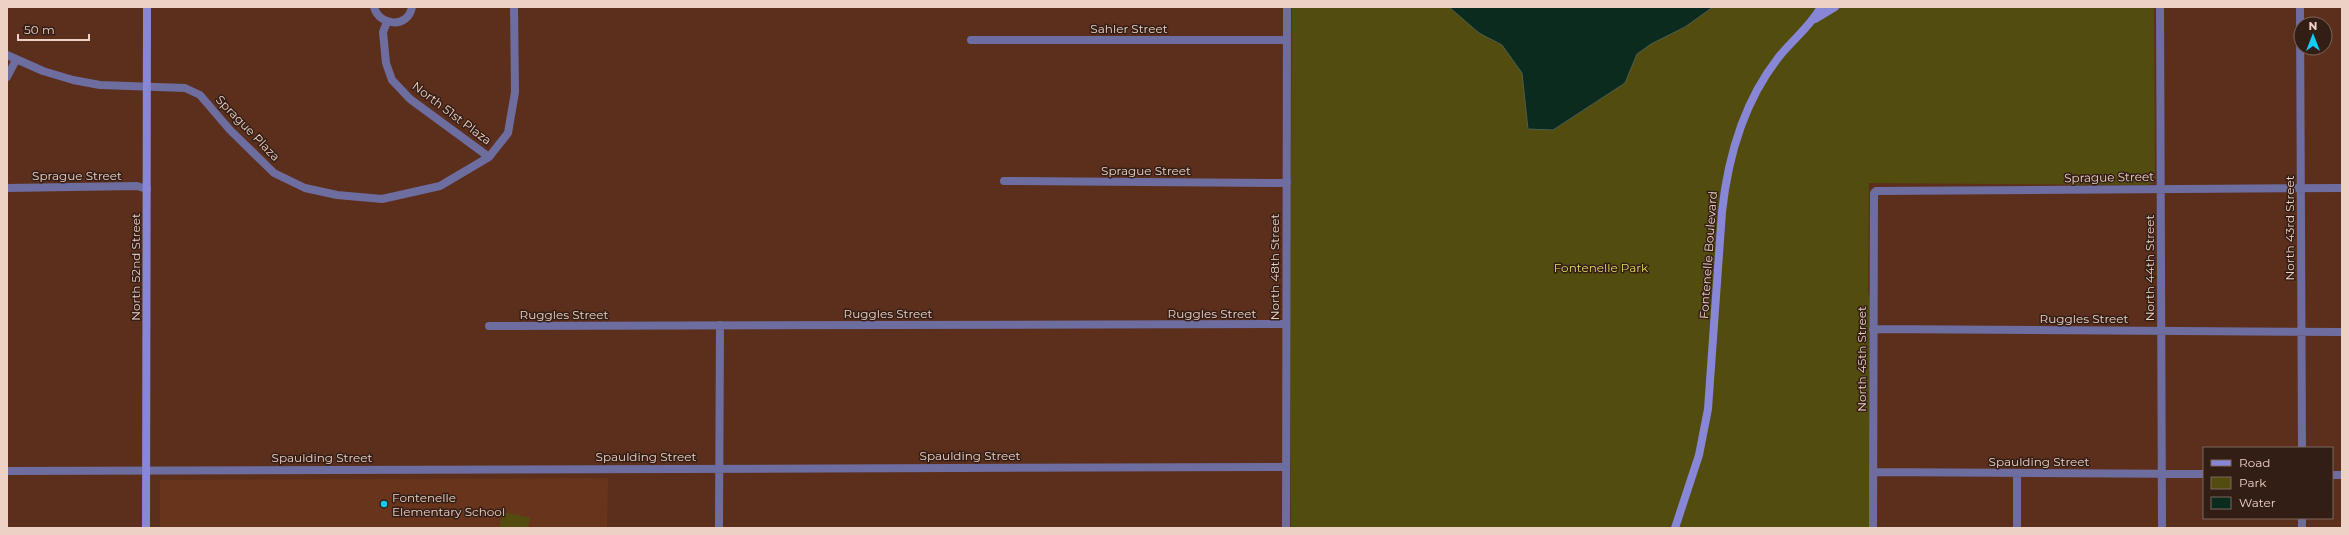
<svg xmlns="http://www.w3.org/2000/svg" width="2349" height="535" font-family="Montserrat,sans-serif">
	<rect width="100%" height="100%" fill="#5c2f1c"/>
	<path fill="#68341c" d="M608 478 607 528H160V480Z"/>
	<path fill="#524d0f" d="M1292 7H2154L2155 180 2153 183 2146 185 1869 183 1868 293 1871 299V319L1869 333 1872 364 1874 528H1291L1290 321Z
		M503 512 530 518 528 528H499Z"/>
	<path fill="#0a2b1e" stroke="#4e5d50" d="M1449 7H1713L1685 27 1651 44 1637 54 1625 83 1553 130 1528 129 1522 73 1502 45 1479 33Z"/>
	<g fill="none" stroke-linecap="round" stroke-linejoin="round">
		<path stroke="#6d6da0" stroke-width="8" d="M374 7C379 26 408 29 412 7
			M2160 7 2162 528
			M2300 7 2302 448
			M387 22 383 32 386 63 392 80 410 99 489 157
			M971 40H1287
			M7 55 43 71 73 80 100 85 185 88 200 95 230 130 274 173 305 188 337 195 382 199 440 186 489 157 508 133 515 92 514 7
			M7 77 16 60
			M1004 181 1287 183
			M7 188 137 186 147 189
			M489 326 1286 324
			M1873 329 2342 332
			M7 471 1286 467
			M1873 472 2204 474
			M2017 473V528
			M2332 475H2342
			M2302 518V528
			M719 528 720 325
			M1286 528 1287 7
			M1873 528 1874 193 1876 191 2342 188"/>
		<path stroke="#8886d6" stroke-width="8" d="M1815 19 1835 7
			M146 528 147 7
			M1675 528 1699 455 1708 409 1722 212C1728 156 1743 103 1778 58 1792 40 1810 27 1821 7"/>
	</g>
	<circle fill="#13cafb" stroke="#331e16" stroke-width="1.5" cx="384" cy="504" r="4"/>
	<g text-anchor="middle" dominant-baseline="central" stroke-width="3" stroke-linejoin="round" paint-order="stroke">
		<g font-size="12" fill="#edd1c5" stroke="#331e16">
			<text x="1129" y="28">Sahler Street</text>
			<text transform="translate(452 113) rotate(37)">North 51st Plaza</text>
			<text transform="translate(248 128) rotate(46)">Sprague Plaza</text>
			<text x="1146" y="170">Sprague Street</text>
			<text x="77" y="175">Sprague Street</text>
			<text transform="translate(2109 177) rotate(-1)">Sprague Street</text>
			<text transform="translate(2289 228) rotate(-90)">North 43rd Street</text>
			<text transform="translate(1708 255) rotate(-86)">Fontenelle Boulevard</text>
			<text transform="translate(135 267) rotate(-90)">North 52nd Street</text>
			<text transform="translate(1274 267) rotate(-90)">North 48th Street</text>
			<text transform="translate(2149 268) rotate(-90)">North 44th Street</text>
			<text x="888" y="313">Ruggles Street</text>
			<text x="1212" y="313">Ruggles Street</text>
			<text x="564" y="314">Ruggles Street</text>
			<text x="2084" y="318">Ruggles Street</text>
			<text transform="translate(1861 359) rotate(-90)">North 45th Street</text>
			<text x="970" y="455">Spaulding Street</text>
			<text x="646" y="456">Spaulding Street</text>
			<text x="322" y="457">Spaulding Street</text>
			<text x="2039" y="461">Spaulding Street</text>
		</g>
		<g font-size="12" fill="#e7db61" stroke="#331e16">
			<text x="1601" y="267">Fontenelle Park</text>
		</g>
		<g font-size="12" fill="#edd1c5" stroke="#331e16" text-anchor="start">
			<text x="392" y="497">Fontenelle<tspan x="392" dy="14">Elementary School</tspan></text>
		</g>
	</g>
	<rect width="2349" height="535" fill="none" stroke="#edd1c5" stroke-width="16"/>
	<rect x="2203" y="447" width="130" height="72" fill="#331e16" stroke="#7d665c"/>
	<rect x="2211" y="460" width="20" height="6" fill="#8886d6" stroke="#7d665c"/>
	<text x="2239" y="467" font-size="12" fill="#edd1c5">Road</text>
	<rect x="2211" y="477" width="20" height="12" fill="#524d0f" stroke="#7d665c"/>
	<text x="2239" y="487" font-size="12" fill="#edd1c5">Park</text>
	<rect x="2211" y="497" width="20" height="12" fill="#0a2b1e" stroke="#7d665c"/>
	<text x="2239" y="507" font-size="12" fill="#edd1c5">Water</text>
	<g transform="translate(2313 36)"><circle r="19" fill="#331e16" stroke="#7d665c"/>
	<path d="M0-3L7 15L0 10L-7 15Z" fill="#13cafb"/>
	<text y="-6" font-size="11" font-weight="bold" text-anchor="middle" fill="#edd1c5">N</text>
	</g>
	<path d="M18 34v6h71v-6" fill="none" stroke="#edd1c5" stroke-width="2"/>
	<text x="24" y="34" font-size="12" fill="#edd1c5" stroke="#331e16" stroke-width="3" paint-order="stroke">50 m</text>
</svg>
